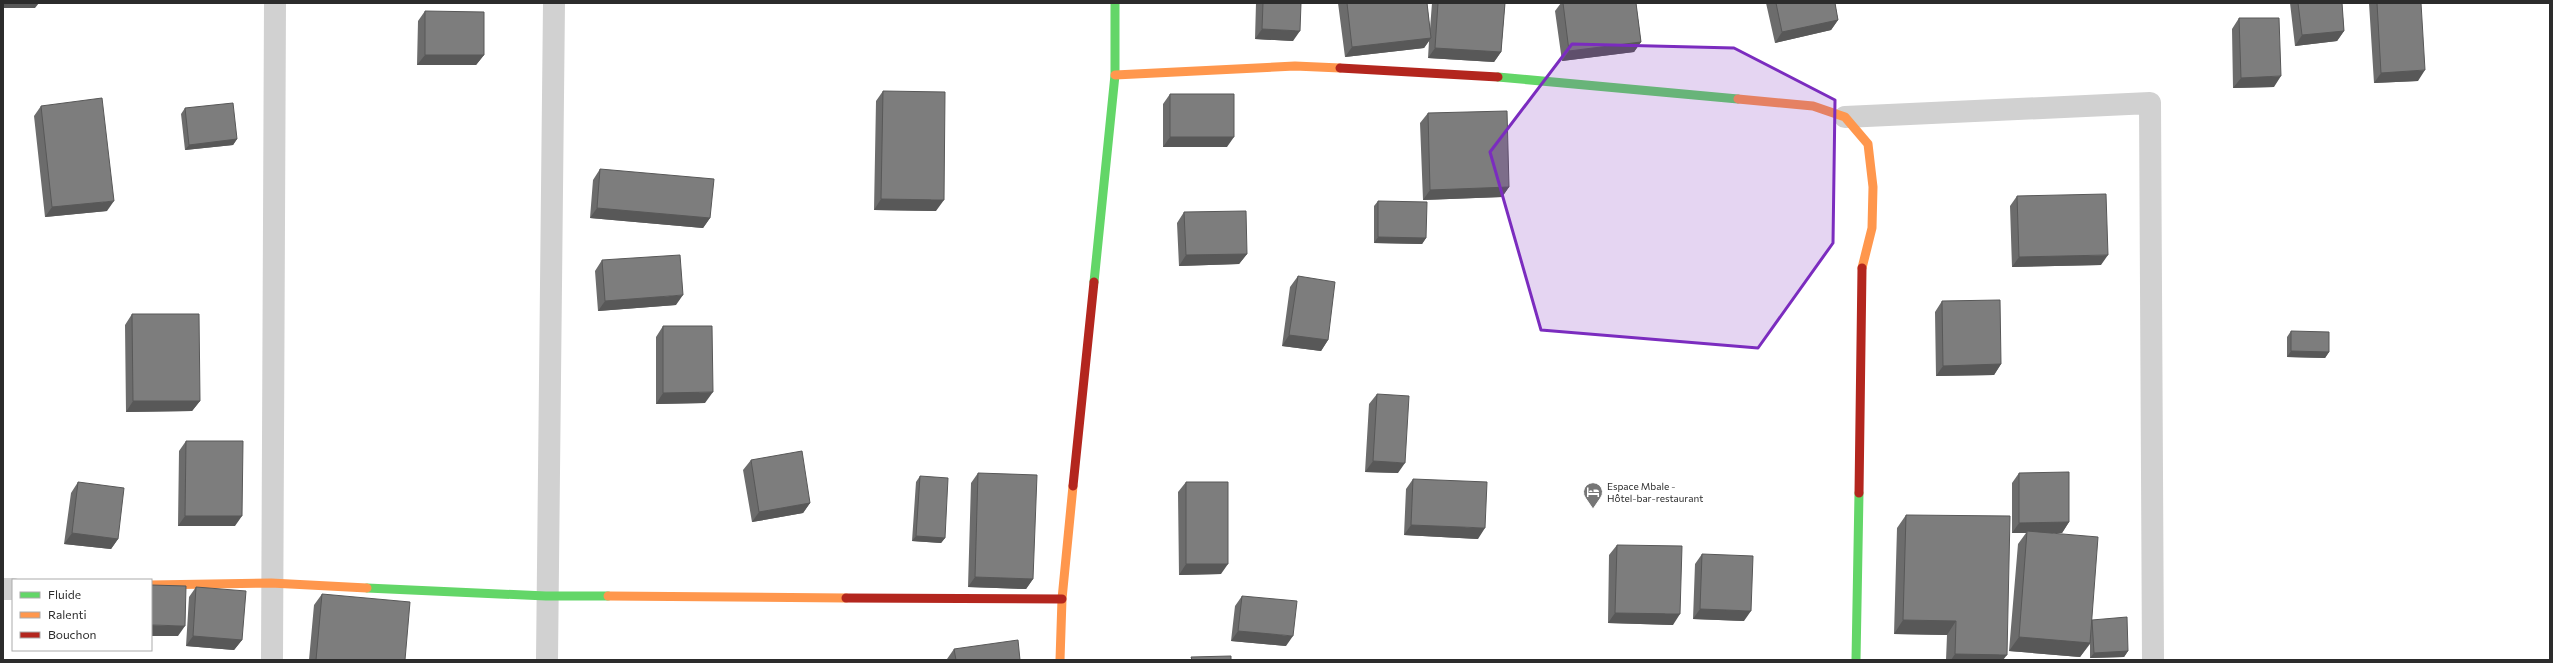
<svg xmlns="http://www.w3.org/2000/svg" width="2553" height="663" font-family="Commissioner,sans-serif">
	<rect width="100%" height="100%" fill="#fff"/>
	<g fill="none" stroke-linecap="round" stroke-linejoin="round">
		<path stroke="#d1d1d1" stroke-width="22" d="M1845 117 2150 103 2153 660
			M3 589H13
			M272 660 275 3
			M547 660 554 3"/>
		<path stroke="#63d668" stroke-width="9" d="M1498 77 1738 99
			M1094 282 1115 75V3
			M367 588 546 596H608
			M1856 660 1859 493"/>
		<path stroke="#ff974d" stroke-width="9" d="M1115 75 1295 66 1340 68
			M1738 99 1813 106 1845 117 1868 144 1873 187 1872 228 1862 268
			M151 585 271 583 367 588
			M608 596 846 598
			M1060 660 1062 599 1073 486"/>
		<path stroke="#b3261e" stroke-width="9" d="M1340 68 1498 77
			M1073 486 1094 282
			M1859 493 1862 268
			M846 598 1062 599"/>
	</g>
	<path fill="#6c6c6c" d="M1256 3H1301L1293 41 1255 39Z
		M1338 3H1427L1430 29 1432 3H1505L1501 52 1494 62 1428 58 1429 41 1424 48 1345 57Z
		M1561 3H1636L1641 42 1634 52 1562 61 1555 11Z
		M1766 3H1835L1838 20 1831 30 1775 43Z
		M2290 3H2342L2344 31 2337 41 2295 46Z
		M2369 3H2421L2418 81 2374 83Z
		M425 11 484 55 476 65H417L418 21Z
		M2239 18 2274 87 2233 88 2232 29Z
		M883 91 936 211 874 210 876 101Z
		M1170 94 1227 147H1163V104Z
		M41 106 107 211 45 217 34 116Z
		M185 108 237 139 233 145 185 150 181 114Z
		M1428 113 1509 187 1502 197 1423 200 1420 123Z
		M600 169 710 218 703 228 590 218 593 180Z
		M2017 196 2101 265 2012 267 2010 206Z
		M1378 201 1426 238 1422 244 1374 243V206Z
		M1184 212 1247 254 1239 264 1179 266 1177 223Z
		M602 260 676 305 598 311 595 271Z
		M1298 276 1328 340 1321 351 1282 346 1290 287Z
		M1942 301 2001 364 1994 375 1936 376 1935 312Z
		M132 314 200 401 192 411 126 412 125 325Z
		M663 326 705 403 656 404V337Z
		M2291 331 2329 352 2325 358 2287 357V337Z
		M1377 394 1398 473 1365 472 1369 404Z
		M186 441 235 526H178L179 451Z
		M751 460 810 503 803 513 752 522 743 470Z
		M978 473 1033 579 1026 589 968 587 971 483Z
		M2019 473 2069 522 2062 533H2053L2092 620 2128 651 2124 657 2090 658V644L2080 657 2009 651 2018 544 2026 533H2012V483Z
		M920 476 945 538 941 543 912 541 916 482Z
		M1413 479 1478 539 1404 535 1406 489Z
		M78 482 118 539 111 549 64 544 71 493Z
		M1186 482 1221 574 1179 575 1178 492Z
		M1906 515 2003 660H1946L1947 635 1894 634 1897 528Z
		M1617 545 1673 625 1608 623 1609 555Z
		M1702 554 1744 621 1693 619 1695 564Z
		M196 587 242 640 234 650 186 646 189 597Z
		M322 594 405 660H309L314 605Z
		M1242 596 1286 646 1231 641 1235 606Z
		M954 649 1020 660H947V659Z"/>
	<path fill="#585858" d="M3 3H39L35 8H3Z
		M1838 20 1831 30 1775 43 1782 32Z
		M1262 29 1300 31 1293 41 1255 39Z
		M2344 31 2337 41 2295 46 2302 35Z
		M1431 38 1424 48 1345 57 1352 47Z
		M1641 42 1634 52 1562 61 1569 51Z
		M1435 48 1501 52 1494 62 1428 58Z
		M425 55H484L476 65H417Z
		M2425 70 2418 81 2374 83 2381 73Z
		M2281 76 2274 87 2233 88 2241 78Z
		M1170 137H1234L1227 147H1163Z
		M237 139 233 145 185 150 189 145Z
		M1509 187 1502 197 1423 200 1430 190Z
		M881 199 944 200 936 211 874 210Z
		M114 201 107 211 45 217 52 207Z
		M597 208 710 218 703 228 590 218Z
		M1378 237 1426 238 1422 244 1374 243Z
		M1247 254 1239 264 1179 266 1186 255Z
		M2108 255 2101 265 2012 267 2019 257Z
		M683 295 676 305 598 311 605 301Z
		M1289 335 1328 340 1321 351 1282 346Z
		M2291 351 2329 352 2325 358 2287 357Z
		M2001 364 1994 375 1936 376 1943 366Z
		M713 392 705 403 656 404 663 393Z
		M133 401H200L192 411 126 412Z
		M1373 461 1405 463 1398 473 1365 472Z
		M810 503 803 513 752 522 759 512Z
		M185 516H242L235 526H178Z
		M2069 522 2062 533H2027V531L2026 533H2012L2019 523Z
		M1411 525 1485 528 1478 539 1404 535Z
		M72 533 118 539 111 549 64 544Z
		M916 536 945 538 941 543 912 541Z
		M1186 564H1228L1221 574 1179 575Z
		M975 577 1033 579 1026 589 968 587Z
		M1700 609 1751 611 1744 621 1693 619Z
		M1615 613 1680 614 1673 625 1608 623Z
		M1903 620 1956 621 1947 635 1894 634Z
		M151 625 185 626 178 636H151Z
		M1238 631 1293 636 1286 646 1231 641Z
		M193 636 242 640 234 650 186 646Z
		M2019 637 2090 643 2080 657 2009 651Z
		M2128 651 2124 657 2090 658 2094 653Z
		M1955 654 2007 655 2003 660H1951Z"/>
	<path fill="#7d7d7d" stroke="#585858" d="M1263 3H1301L1300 31 1262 29Z
		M1347 3H1427L1431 38 1352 47Z
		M1438 3H1505L1501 52 1435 48Z
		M1563 3H1636L1641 42 1569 51Z
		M1776 3H1835L1838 20 1782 32Z
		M2298 3H2342L2344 31 2302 35Z
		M2377 3H2421L2425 70 2381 73Z
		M425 11 484 12V55H425Z
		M2239 18H2279L2281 76 2241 78Z
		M883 91 945 92 944 200 881 199Z
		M1170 94H1234V137H1170Z
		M102 98 114 201 52 207 41 106Z
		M233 103 237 139 189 145 185 108Z
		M1507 111 1509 187 1430 190 1428 113Z
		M600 169 714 179 710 218 597 208Z
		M2106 194 2108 255 2019 257 2017 196Z
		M1378 201 1427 202 1426 238 1378 237Z
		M1246 211 1247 254 1186 255 1184 212Z
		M680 255 683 295 605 301 602 260Z
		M1298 276 1335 282 1328 340 1289 335Z
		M2000 300 2001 364 1943 366 1942 301Z
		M132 314H199L200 401H133Z
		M663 326H712L713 392 663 393Z
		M2291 331 2329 332V352L2291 351Z
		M1377 394 1409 396 1405 463 1373 461Z
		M186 441H243L242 516H185Z
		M802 451 810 503 759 512 751 460Z
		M2069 472V522L2019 523V473Z
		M978 473 1037 475 1033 579 975 577Z
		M920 476 948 478 945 538 916 536Z
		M1413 479 1487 482 1485 528 1411 525Z
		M78 482 124 488 118 539 72 533Z
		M1186 482H1228V564H1186Z
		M1906 515 2010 516 2007 655 1955 654 1956 621 1903 620Z
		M2027 531 2098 537 2090 643 2019 637Z
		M1617 545 1682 546 1680 614 1615 613Z
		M1702 554 1753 556 1751 611 1700 609Z
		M151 585 186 586 185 626 151 625Z
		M196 587 246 591 242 640 193 636Z
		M322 594 410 602 405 660H316Z
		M1242 596 1297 601 1293 636 1238 631Z
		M2127 617 2128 651 2094 653 2092 620Z
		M1018 640 1020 660H956L954 649Z
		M1231 656V660H1192L1191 657Z"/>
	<path fill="#7b2cbf" fill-opacity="0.2" stroke="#7b2cbf" stroke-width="3" stroke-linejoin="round" d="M1572 44 1734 48 1835 100 1833 243 1758 348 1541 330 1490 152Z"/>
	<defs>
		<g id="hotel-pin" transform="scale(1)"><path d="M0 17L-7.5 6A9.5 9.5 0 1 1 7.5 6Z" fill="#767676" stroke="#fff"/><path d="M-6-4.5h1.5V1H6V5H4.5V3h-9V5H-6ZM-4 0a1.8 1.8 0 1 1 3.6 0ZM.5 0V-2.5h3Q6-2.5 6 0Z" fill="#fff"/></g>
	</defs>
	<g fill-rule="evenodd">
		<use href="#hotel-pin" x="1593" y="492"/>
	</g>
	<g text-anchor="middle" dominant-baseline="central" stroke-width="4" stroke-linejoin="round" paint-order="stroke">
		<g font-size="10" fill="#2c2c2c" stroke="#fff" text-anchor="start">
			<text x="1607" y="486">Espace Mbale -<tspan x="1607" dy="12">Hôtel-bar-restaurant</tspan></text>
		</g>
	</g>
	<rect width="2553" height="663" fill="none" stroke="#2c2c2c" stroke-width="8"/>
	<rect x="12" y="579" width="140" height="72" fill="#ffffff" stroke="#ababab"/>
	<rect x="20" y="592" width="20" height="6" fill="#63d668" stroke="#ababab"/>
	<text x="48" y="599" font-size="12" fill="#2c2c2c">Fluide</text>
	<rect x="20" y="612" width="20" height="6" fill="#ff974d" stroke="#ababab"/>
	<text x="48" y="619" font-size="12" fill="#2c2c2c">Ralenti</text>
	<rect x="20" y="632" width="20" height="6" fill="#b3261e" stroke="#ababab"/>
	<text x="48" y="639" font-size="12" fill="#2c2c2c">Bouchon</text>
</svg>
